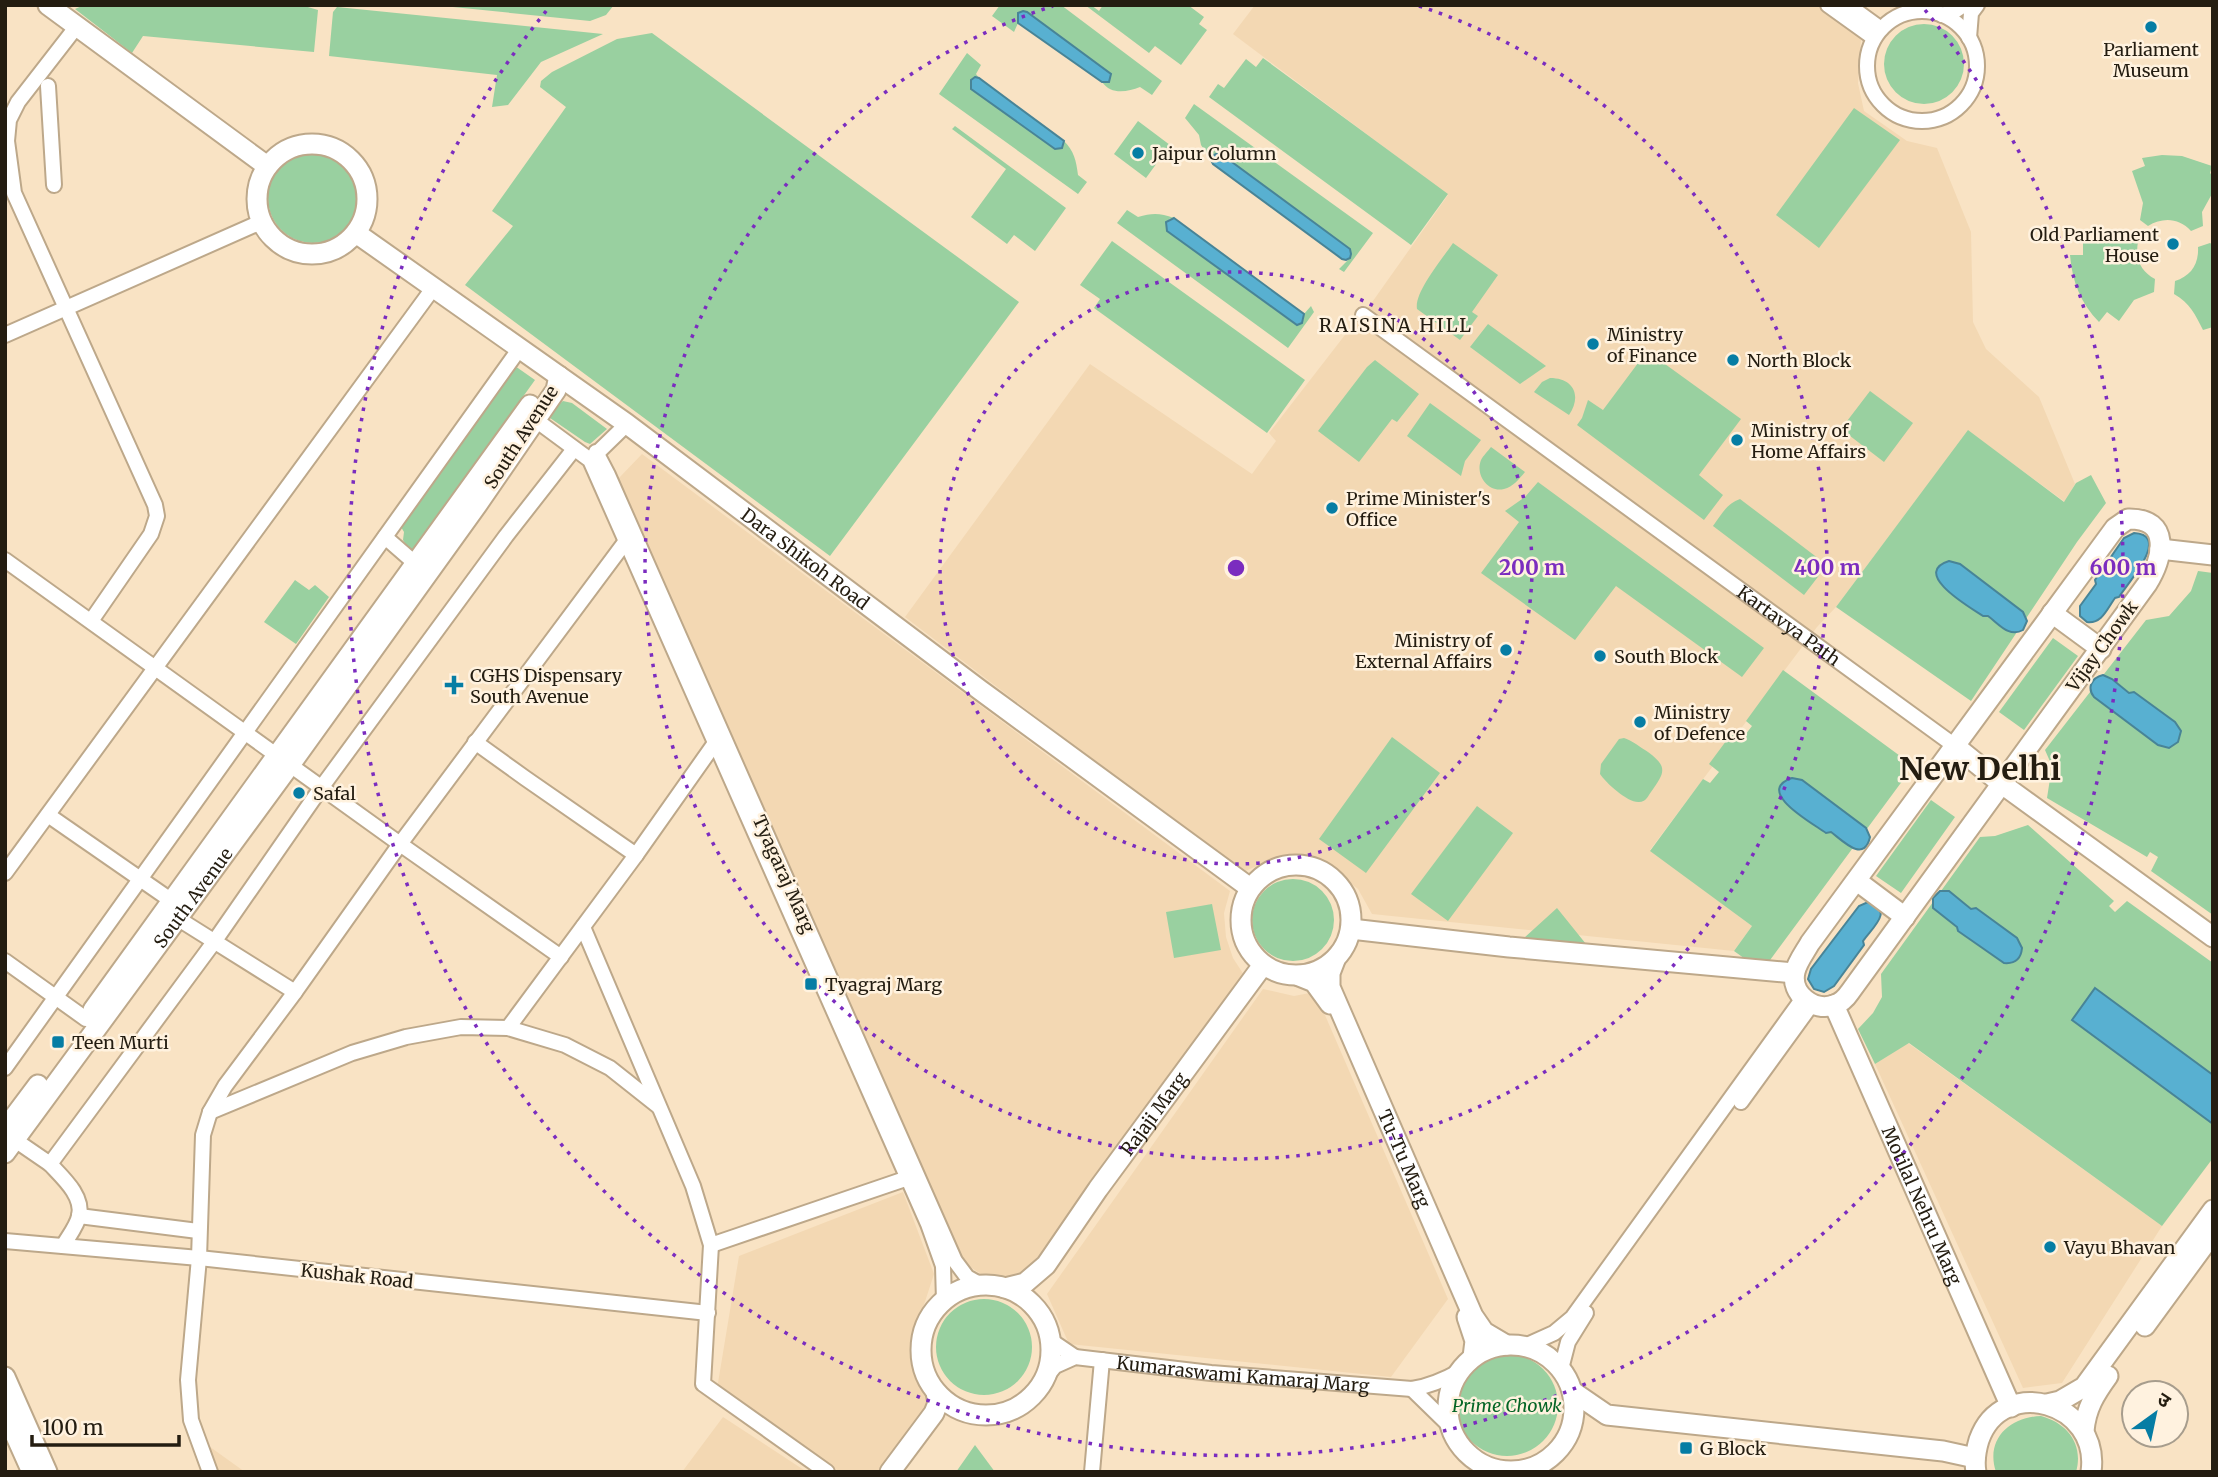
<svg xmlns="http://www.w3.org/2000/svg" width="2218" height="1477" font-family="Merriweather,'Noto Sans Devanagari',serif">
	<rect width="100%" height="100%" fill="#f9e3c4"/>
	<path fill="#f3d8b3" d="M1255 5H1816L1861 38 1858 83 1864 111 1907 141 1937 148 1971 232 1973 322 1986 349 2039 397 2075 484 2065 502 1968 431 1836 607 1817 627 1650 850 1752 926 1734 951 1372 914 1358 889 1316 857H1277L1241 873 905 617 1090 364 1252 474 1276 441 1269 433 1355 322 1363 315 1448 195 1233 34Z
		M642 454 1230 891 1224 913 1226 937 1233 958 1244 975 1026 1276 987 1278 961 1261 618 479Z
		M1263 989 1294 996 1315 992 1448 1299 1391 1377 1069 1344 1047 1294Z
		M1908 1043 2162 1226 2062 1383 2023 1388 1875 1064Z
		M903 1192 934 1274 921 1314 913 1347 919 1386 930 1401 877 1472H840L717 1389 739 1256Z
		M723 1417 807 1472H682Z
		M206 1444 245 1472H219Z"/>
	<path fill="#99d0a0" d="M84 5H301L318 10 314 52 143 36 132 53 75 9Z
		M433 5H614L606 15 590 21Z
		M1000 5H1061L1162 81 1152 95 1140 87C1127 92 1111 95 1102 82L1106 83 1017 18 1018 23 1014 32 992 16Z
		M1085 5H1091L1099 11 1103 5H1188L1204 17 1199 24 1207 30 1181 65 1155 46 1149 53Z
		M337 7 603 34 541 62 508 105 492 107 497 75 329 56 333 12Z
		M1884 64a40 40 0 1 1 80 0a40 40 0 1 1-80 0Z
		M652 33 1019 302 830 556 465 285 513 226 492 211 566 107 540 87 541 81 552 72 617 39Z
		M967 53 981 65 976 74 979 78 975 77 1064 145V141C1074 151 1076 160 1078 175L1087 182 1078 194 939 94Z
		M1263 58 1448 194 1411 245 1209 97 1218 84 1224 88 1246 59 1256 67Z
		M1194 104 1373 233 1344 272 1339 269 1350 258 1212 156 1211 160 1201 145 1199 135 1185 118Z
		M1854 108 1900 140 1819 248 1776 215Z
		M1138 121 1170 145 1146 178 1114 154Z
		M955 126 1066 208 1035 251 1014 235 1007 244 971 217 1006 169 952 129Z
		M268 198a45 45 0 1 1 90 0a45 45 0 1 1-90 0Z
		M2162 155 2182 156 2212 166 2210 173 2213 176V192L2202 212 2203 226 2191 231C2179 218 2163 217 2148 226L2140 220 2143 203 2132 171 2145 166 2142 158Z
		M1127 210 1138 217C1152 213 1160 213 1174 218L1169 219 1167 231 1296 325 1304 319V314L1311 306 1314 312 1288 348 1117 223Z
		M2128 235 2138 242C2135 258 2140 271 2155 279L2154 292 2134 300 2119 321 2107 312 2099 322C2081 304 2072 281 2070 255H2083V240L2111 241Z
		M1112 241 1305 380 1267 433 1094 308 1100 299 1080 285Z
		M1453 243 1498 275 1472 312 1478 316 1460 340 1417 309C1414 292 1443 258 1453 243Z
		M2210 243 2213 245V327L2203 330C2195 314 2190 303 2174 294L2175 281C2191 276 2199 264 2198 247Z
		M1488 324 1546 366 1520 384 1470 347Z
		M1647 351 1741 419 1699 475 1723 495 1704 520 1577 425 1582 418 1588 400 1603 410Z
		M1375 360 1419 394 1397 422 1392 419 1359 462 1318 431 1367 367Z
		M515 366 535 380 411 552 403 540 404 532 401 527 404 521Z
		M1550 378C1574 378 1582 396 1569 415L1534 392 1542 382Z
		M1870 391 1913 423 1884 462 1841 429Z
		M563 401 572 403 607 429 590 444 585 442 550 418V411Z
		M1430 403 1481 440 1465 461 1461 476 1407 436Z
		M1968 430 2064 502 2076 483 2091 475 2106 503 2077 542 1971 701 1836 607Z
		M1491 447 1525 472C1519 479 1513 487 1504 489 1488 493 1475 475 1481 460 1483 456 1488 451 1491 447Z
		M1538 482 1764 648 1742 677 1616 586 1575 640 1481 573 1519 522 1505 511 1525 497Z
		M1740 499 1827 565 1804 595 1713 526C1721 515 1727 503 1740 499Z
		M2198 571 2213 573V915L2151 871 2158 857 2150 852 2147 857 2047 798 2052 766 2045 750 2146 620 2169 616 2191 591Z
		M295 580 309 590 315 585 329 597 296 644 264 622Z
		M2053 638 2078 656 2024 730 1999 712Z
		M1783 670 1911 764 1901 777 1903 780 1762 971 1734 951 1752 926 1650 851 1703 779 1710 783 1719 772 1709 764 1732 733 1742 739 1752 726 1746 721Z
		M1392 737 1440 773 1366 873 1319 839Z
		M1624 738C1633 741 1640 747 1648 752 1668 767 1665 772 1651 792 1648 796 1646 802 1639 802 1628 803 1606 783 1600 774L1601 764 1619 739Z
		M1931 800 1955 817 1901 893 1876 876Z
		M1477 806 1513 833 1448 921 1411 894Z
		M2028 825 2114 901 2109 906 2115 912 2127 901 2213 963V1158L2162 1226 1909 1043 1875 1064 1858 1029 1873 1013 1882 997 1881 974 1980 837 1995 836Z
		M1252 920a41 41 0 1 1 82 0a41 41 0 1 1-82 0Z
		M1212 904 1221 950 1174 958 1166 912Z
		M1557 908 1586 944 1524 938Z
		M936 1347a48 48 0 1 1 96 0a48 48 0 1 1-96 0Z
		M1456 1405a51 51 0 1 1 102 0a51 51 0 1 1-102 0Z
		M2041 1416C2067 1423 2084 1444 2076 1472H1996C1985 1439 2010 1417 2041 1416Z
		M975 1445 995 1472H956Z"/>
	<path fill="#58b0d1" stroke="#488497" stroke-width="2" d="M1023 11 1027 12 1111 74 1109 82H1102L1018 23V13Z
		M975 77 979 78 1064 141 1062 148 1055 149 971 89V80Z
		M1216 154H1221L1350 249 1351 254 1350 258 1346 260 1342 259 1213 164 1211 160 1212 156Z
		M1174 218 1304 314 1302 323 1297 325 1167 231 1166 222Z
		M2134 533C2172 535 2127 584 2119 597L2115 598C2107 609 2102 624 2087 622L2080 616V606L2096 584 2095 580 2124 538Z
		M1949 561 1960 564 2023 612 2027 621 2023 630C2009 638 1999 624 1988 616H1983C1971 608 1910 573 1949 561Z
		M2103 675 2112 679 2129 693 2134 692 2175 722 2181 731 2178 742 2169 748 2158 745 2094 697C2087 688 2091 678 2103 675Z
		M1792 778 1802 780 1866 828 1870 837C1864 864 1842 840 1831 832L1826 833C1814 824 1753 791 1792 778Z
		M1940 891H1949L1971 909 1976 908 2017 938 2022 948C2021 959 2015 964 2004 963L1958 931 1957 927 1933 908V898Z
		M1868 902C1895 910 1872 928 1863 941L1864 945 1834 986 1824 992 1814 989 1808 979 1811 969 1859 906Z
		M2095 988 2213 1075V1124L2072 1020Z"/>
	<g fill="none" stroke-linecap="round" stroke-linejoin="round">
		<g stroke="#bda88a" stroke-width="18">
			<g id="minor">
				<path d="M1828 5 1874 38"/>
				<path d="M1848 5 1881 29"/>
				<circle cx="1922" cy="66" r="55"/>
				<path d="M1942 15 1955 11 1964 5"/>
				<path d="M77 26 18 102 9 120 7 141 14 193 155 505 157 516 151 534 91 621"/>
				<path d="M1969 38 1971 13 1977 5"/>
				<path d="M48 86 54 185"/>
				<path id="s1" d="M1363 315 1955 746"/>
				<path d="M5 335 261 222"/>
				<path d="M529 415 590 460 928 1224 943 1266 944 1301"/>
				<path d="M596 452 608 475 955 1261 967 1277 983 1286"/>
				<path d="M591 459 627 424"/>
				<path d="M385 537 416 564"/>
				<path d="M5 560 400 844 561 957"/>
				<path d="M475 742 525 778 636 855"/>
				<path d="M48 815 172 901"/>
				<path d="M5 873 434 287"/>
				<path d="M177 918 295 992"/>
				<path d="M583 927 693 1186 711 1245 703 1384 827 1472"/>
				<path d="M5 961 86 1019"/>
				<path d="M508 1028 636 855 715 743"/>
				<path d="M5 1068 520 348"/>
				<path d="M1741 1102 1812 1004"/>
				<path d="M210 1112 352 1053 406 1037 461 1027 508 1028 565 1045 610 1068 658 1106"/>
				<path d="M15 1140 50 1164 214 942 321 788 506 536 574 449"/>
				<path d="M50 1164C62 1177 84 1196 79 1216 77 1226 68 1237 63 1246"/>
				<path d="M79 1216 198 1231"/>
				<path d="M5 1241 199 1258 708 1313"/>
				<path d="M711 1245 908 1178"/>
				<path d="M1050 1340 1075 1357"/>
				<path d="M1525 1346 1554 1333 1572 1318 1803 998"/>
				<path d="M1561 1369 1568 1342 1586 1313"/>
				<path id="s2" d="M1046 1377 1055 1366 1075 1357 1211 1373 1412 1389C1430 1386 1444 1380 1460 1371"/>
				<path d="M1412 1389 1450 1426"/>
				<path d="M210 1472 191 1420 188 1380 199 1258 203 1135 210 1112 225 1086 295 992 400 844 626 541"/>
				<path d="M1092 1472 1102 1360"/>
			</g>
		</g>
		<g stroke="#bda88a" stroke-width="23">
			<g id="major">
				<path d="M48 5 267 166"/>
				<circle cx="312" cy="199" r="55"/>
				<path id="s3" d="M356 233 627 424 980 690 1250 888"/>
				<path d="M2128 519C2172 518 2163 558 2147 584L1850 992C1846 998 1841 1003 1834 1005 1814 1012 1790 994 1795 972 1797 962 1805 952 1810 943L2115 528Z"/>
				<path d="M2160 549 2213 555"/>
				<path d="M2052 613 2101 649"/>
				<path d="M1955 746 2002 784 2213 937"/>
				<circle cx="1296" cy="920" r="55"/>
				<path d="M1857 881 1905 917"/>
				<path d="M1351 929 1509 947 1794 973"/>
				<path id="s4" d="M1335 960 1330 973V987L1473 1316 1484 1332 1506 1345"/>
				<path d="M1299 976 1314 982 1330 1004"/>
				<path id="s5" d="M1834 1005 2011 1407"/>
				<path d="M93 1010 530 405"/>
				<path d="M5 1129 38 1085"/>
				<path id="s6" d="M5 1153 290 765 477 505 556 390 559 376"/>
				<circle cx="986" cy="1350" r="65"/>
				<path id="s7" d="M1005 1288 1025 1283 1046 1265 1098 1189 1263 965"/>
				<path d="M1467 1317 1475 1341 1473 1357"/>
				<path d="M2145 1326 2213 1233"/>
				<circle cx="1511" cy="1408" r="63"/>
				<path d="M5 1377 47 1472"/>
				<path d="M1572 1391 1607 1415 1943 1451 1975 1458"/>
				<path d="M2047 1404 2060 1401 2084 1387 2213 1210"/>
				<path d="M5 1412 32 1472"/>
				<path d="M2084 1431C2086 1408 2095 1394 2108 1376"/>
				<path d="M890 1472 934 1413 938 1403 936 1392"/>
				<path d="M1976 1472C1974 1461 1976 1450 1979 1440 2002 1374 2101 1402 2091 1472"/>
			</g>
		</g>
		<use href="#minor" stroke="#fff" stroke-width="14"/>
		<use href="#major" stroke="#fff" stroke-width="19"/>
	</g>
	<g fill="none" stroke="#7b2cbf" stroke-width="3.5" stroke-dasharray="3.5 7">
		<circle cx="1236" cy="568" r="296"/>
		<path d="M1419 6A591 591 0 1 1 1053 6"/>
		<path d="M1925 10A887 887 0 1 1 547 10"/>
	</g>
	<g fill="#067da4" stroke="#fff2df" stroke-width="2.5">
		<circle cx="2151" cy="27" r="7"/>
		<circle cx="1138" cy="153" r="7"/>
		<circle cx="2173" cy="244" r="7"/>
		<circle cx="1593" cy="344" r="7"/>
		<circle cx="1733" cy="360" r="7"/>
		<circle cx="1737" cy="440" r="7"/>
		<circle cx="1332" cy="508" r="7"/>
		<circle cx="1506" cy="650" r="7"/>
		<circle cx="1600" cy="656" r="7"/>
		<path d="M450.5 674.5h7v7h7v7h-7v7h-7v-7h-7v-7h7z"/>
		<circle cx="1640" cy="722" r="7"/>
		<circle cx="299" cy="793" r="7"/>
		<rect x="804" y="977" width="14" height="14" rx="3.5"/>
		<rect x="51" y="1035" width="14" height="14" rx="3.5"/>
		<circle cx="2050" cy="1247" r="7"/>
		<rect x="1679" y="1441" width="14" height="14" rx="3.5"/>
	</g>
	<g text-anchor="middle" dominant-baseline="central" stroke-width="5" stroke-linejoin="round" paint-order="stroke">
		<g font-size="18" fill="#241d11" stroke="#fff2df" text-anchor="start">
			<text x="2151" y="49" text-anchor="middle">Parliament<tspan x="2151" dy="21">Museum</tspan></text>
			<text x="1152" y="153">Jaipur Column</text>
			<text x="2159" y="234" text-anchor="end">Old Parliament<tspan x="2159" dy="21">House</tspan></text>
			<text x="1607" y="334">Ministry<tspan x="1607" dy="21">of Finance</tspan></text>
			<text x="1747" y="360">North Block</text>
			<text x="1751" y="430">Ministry of<tspan x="1751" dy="21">Home Affairs</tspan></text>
			<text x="1346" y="498">Prime Minister's<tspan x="1346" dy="21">Office</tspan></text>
			<text x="1492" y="640" text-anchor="end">Ministry of<tspan x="1492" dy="21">External Affairs</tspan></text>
			<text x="1614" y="656">South Block</text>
			<text x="470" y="675">CGHS Dispensary<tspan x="470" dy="21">South Avenue</tspan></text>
			<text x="1654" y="712">Ministry<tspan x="1654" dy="21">of Defence</tspan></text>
			<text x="313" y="793">Safal</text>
			<text x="825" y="984">Tyagraj Marg</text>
			<text x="72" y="1042">Teen Murti</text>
			<text x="2064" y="1247">Vayu Bhavan</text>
			<text x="1700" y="1448">G Block</text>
		</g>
		<g font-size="18" fill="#241d11" stroke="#fff2df">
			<text transform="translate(521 437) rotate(-57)">South Avenue</text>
			<text stroke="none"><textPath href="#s3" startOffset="555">Dara Shikoh Road</textPath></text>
			<text stroke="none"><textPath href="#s1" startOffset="527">Kartavya Path</textPath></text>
			<text transform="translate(2102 646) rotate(-54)">Vijay Chowk</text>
			<text transform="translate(784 874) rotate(66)">Tyagaraj Marg</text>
			<text stroke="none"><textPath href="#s6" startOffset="317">South Avenue</textPath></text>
			<text stroke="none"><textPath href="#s7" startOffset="234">Rajaji Marg</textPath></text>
			<text stroke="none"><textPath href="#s4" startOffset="215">Tu-Tu Marg</textPath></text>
			<text stroke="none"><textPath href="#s5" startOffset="219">Motilal Nehru Marg</textPath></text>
			<text transform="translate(357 1276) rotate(6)">Kushak Road</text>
			<text stroke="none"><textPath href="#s2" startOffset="205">Kumaraswami Kamaraj Marg</textPath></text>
		</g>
		<g font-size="18" font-style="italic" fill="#056526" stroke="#fff2df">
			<text x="1507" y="1405">Prime Chowk</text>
		</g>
		<g font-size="19" letter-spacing="2" fill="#241d11" stroke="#fff2df">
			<text x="1396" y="325">RAISINA HILL</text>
		</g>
		<g font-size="32" font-weight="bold" fill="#241d11" stroke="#fff2df">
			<text x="1980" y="769">New Delhi</text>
		</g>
	</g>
	<circle cx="1236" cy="568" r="10" fill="#7b2cbf" stroke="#fff2df" stroke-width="3.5"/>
	<g font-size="21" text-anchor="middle" font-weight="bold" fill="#7b2cbf" stroke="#fff2df" stroke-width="5" stroke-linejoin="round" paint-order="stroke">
		<text x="1532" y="575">200 m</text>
		<text x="1827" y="575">400 m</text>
		<text x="2123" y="575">600 m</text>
	</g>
	<rect width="2218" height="1477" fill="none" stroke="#241d11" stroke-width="14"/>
	<g transform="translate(2155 1414) rotate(33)"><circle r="33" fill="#fff2df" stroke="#a79d8d" stroke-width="2"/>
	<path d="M0-5L12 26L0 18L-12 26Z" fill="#067da4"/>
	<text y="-10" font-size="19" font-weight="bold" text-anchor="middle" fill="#241d11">उ</text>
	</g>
	<path d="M32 1435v10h147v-10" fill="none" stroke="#241d11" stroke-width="3.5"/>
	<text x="42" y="1435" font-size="21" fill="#241d11" stroke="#fff2df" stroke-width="5" paint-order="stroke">100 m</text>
</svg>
